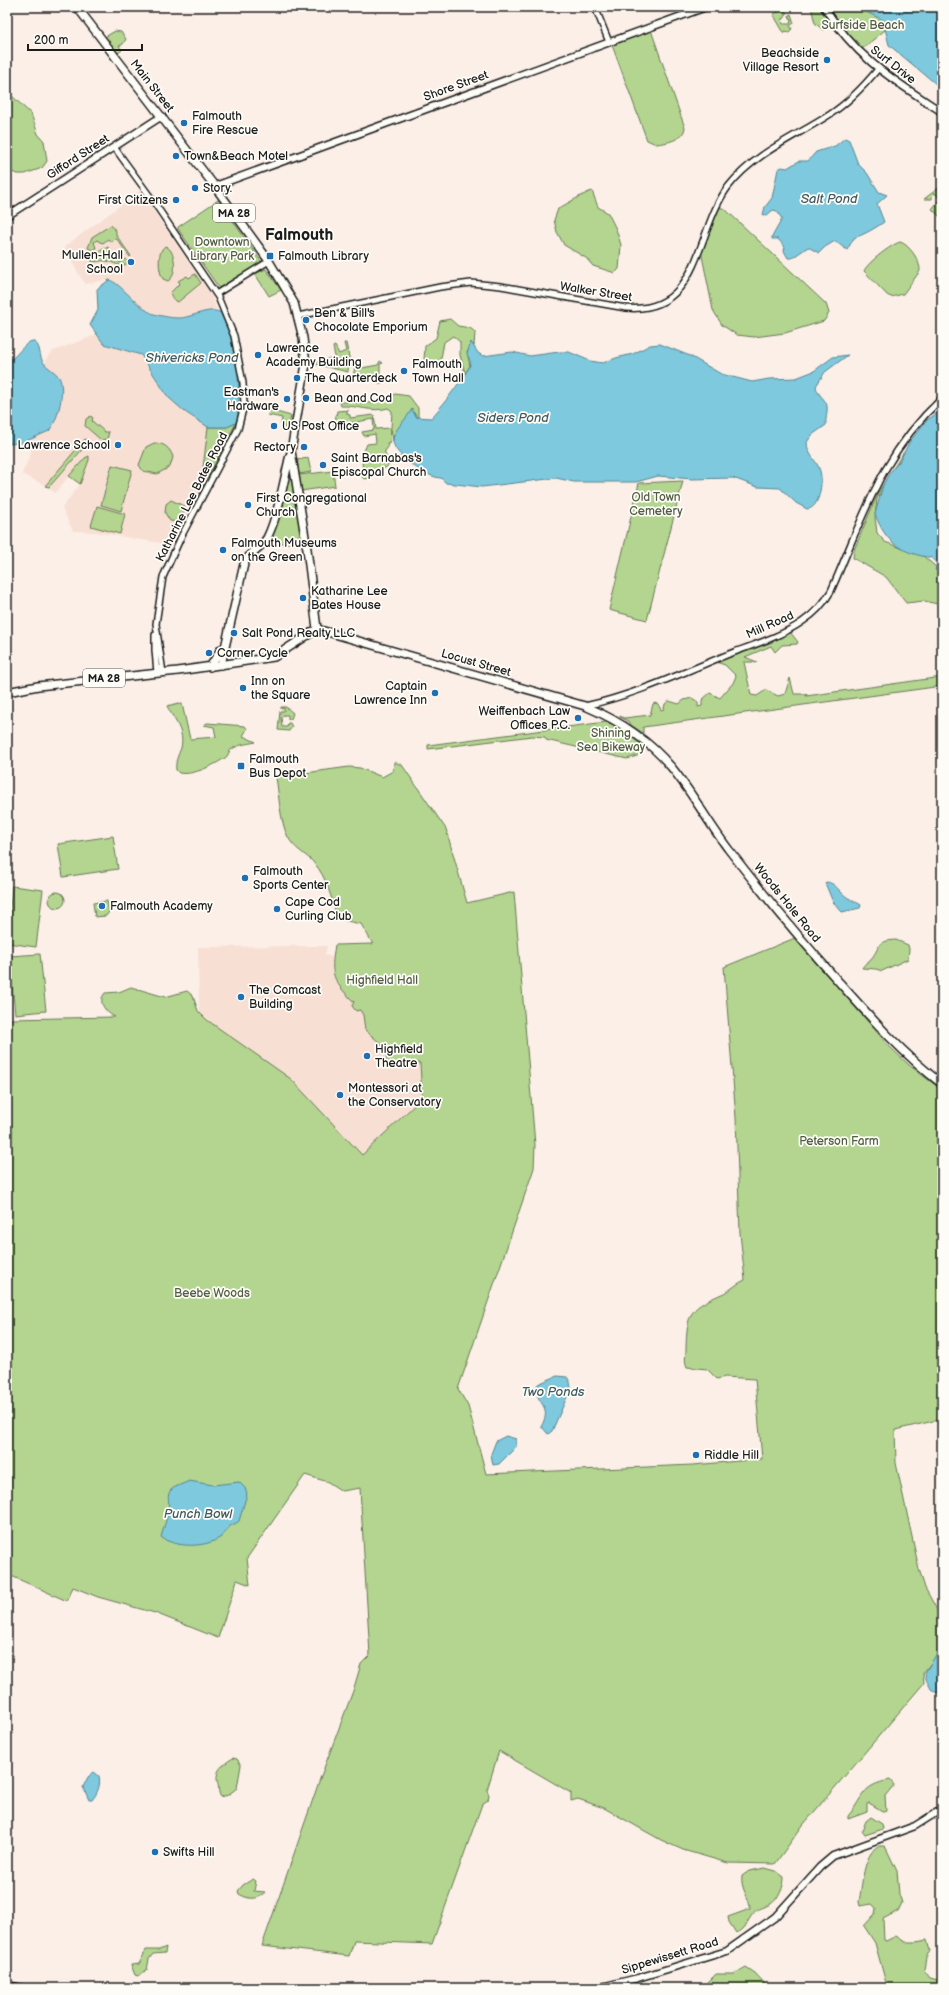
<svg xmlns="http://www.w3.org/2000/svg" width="949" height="1995" font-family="'Balsamiq Sans',sans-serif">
	<rect width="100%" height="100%" fill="#fbefe7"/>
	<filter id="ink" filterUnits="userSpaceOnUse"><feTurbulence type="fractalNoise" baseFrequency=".025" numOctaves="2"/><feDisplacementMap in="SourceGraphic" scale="8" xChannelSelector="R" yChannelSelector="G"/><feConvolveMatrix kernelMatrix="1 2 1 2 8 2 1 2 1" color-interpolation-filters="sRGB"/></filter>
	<g filter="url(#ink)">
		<path fill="#f8dfd4" d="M140 191 212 296 217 311 180 318 167 317 153 313 139 305 113 281 105 280 86 284 81 278 64 247Z
			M96 335 104 343 141 355 158 383 174 401 185 412 208 427 200 492 172 545 95 532 73 531 62 508 80 484 69 476 55 493 44 485 22 474 31 453V438L38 435 53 424 62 396 60 379 44 363 53 351Z
			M327 946 325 955 333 957 332 970 337 983 359 1008 363 1015 365 1030 380 1043 387 1054 386 1062 383 1063H420L422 1098 362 1155 291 1079 199 1015 198 947Z"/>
		<path fill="#b3d58f" stroke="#687856" d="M811 7H820L829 21 826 29 823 30 815 23Z
			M827 7H867L891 25 862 49 842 27Z
			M784 10 787 13 784 19H782L783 24H790L791 21 789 15 791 14 794 23 790 26 792 29 789 32 785 31 784 33 773 14Z
			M651 30 685 128C683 140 667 143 656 144L647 140 612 45Z
			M115 31 121 32 126 39 123 44 119 46 122 50 118 53 105 37Z
			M10 94 31 114 38 134 44 141 47 161 42 168 25 174H17L7 170V99Z
			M940 187 942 189V219L932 209 940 199 935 193 932 196V199H924Z
			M592 191 598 207 608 213 616 229 621 245 619 269 615 273 593 266 586 258 564 245 557 232 554 220 558 209C564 205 587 192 592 191Z
			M218 200 261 261 259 264 219 288 178 229V227Z
			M719 207 725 209 826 304 829 313 824 321 785 333 754 337 737 335 722 325 713 310 701 251Z
			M111 225 116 231V235L131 256 130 257 116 238 111 242 108 239 103 243 100 242 97 240 94 242 96 248 92 250 88 248 92 237Z
			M900 242C909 244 921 262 920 271L903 294 891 297 887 295 864 271C867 263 892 244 900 242Z
			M165 246C176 249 178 276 168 281L163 279C158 271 157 251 165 246Z
			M108 247 115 260 117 259 120 263 126 259 129 263C120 269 115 262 106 261 102 260 96 262 92 262V255Z
			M266 269 281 290 269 296 255 274Z
			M195 274 201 283 178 302 173 299 170 293 180 283 178 281 187 276 189 278Z
			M450 319 458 326 470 328 475 332 474 346 473 344 467 352 470 366 465 373 460 355V342L453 336 444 342 440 364 436 365 424 360 425 346 436 338 440 321Z
			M344 343H346L349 357 348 372 315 364 316 362 335 357 333 347 335 346 339 354 346 351Z
			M380 361 383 363 380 364V378L383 380 382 383H378V379L354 374 353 377 355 366 356 369 378 365Z
			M395 394 409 396 418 408V417H416L412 409C406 422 396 427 393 441L391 429 390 442 387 443 388 447 385 451V455L390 459 401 457 370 478 364 479 360 475 363 470 362 462 374 459 373 455 364 456 363 450 365 449 367 444 376 443 375 434 364 436 362 432 374 430 373 419 334 426 337 411 349 410 347 411V414L350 415V418L374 415 376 429 391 428 392 411 388 408C372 413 357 405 341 406L340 402 374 403Z
			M269 410 291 416 288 428 283 427 284 425 281 424 282 418 268 415Z
			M91 416 93 418 92 421 105 432H109L107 439 101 440 85 426 86 419Z
			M236 423 200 492 208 427H227Z
			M85 439 88 441V443L49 487 45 486Z
			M154 443C164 443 170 448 173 457L170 467 157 474 143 471 139 465 146 447Z
			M903 453 908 456 885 484 877 499 875 517 877 533 885 542 923 556 942 572V605L924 601 906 603 886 577 853 558 854 550 878 493Z
			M89 456V460L80 484 69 476 85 458Z
			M308 458 311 472 299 474 297 460Z
			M112 465 132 470 121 511 101 505Z
			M333 471 335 486 301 491 299 475Z
			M289 479 294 483 302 541 301 543H272L270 541 286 483Z
			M683 481 647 620 609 610 639 483Z
			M171 500 184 506 186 509 178 522 170 521 165 513 166 504Z
			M97 506 125 514 120 534 91 526Z
			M790 632 798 642 797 644 782 645 775 652 771 646 745 657 757 662H744L751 695 757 696 766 690 778 696 785 694 790 678 794 694H807L806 696 942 677V686L643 727V733L631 725 628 721 620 717V716L624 718 650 715 653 704 656 703 658 704 661 710 664 709 665 704 669 701 679 704 684 700 692 698 698 702V707L702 706V700L710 693 720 698 733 683 736 676 725 665 716 662Z
			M179 703 182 704 190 739 216 737 214 727 204 725 207 723 245 726 247 729 243 736 256 742C247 744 240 744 232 749 228 751 229 756 225 758 214 765 193 776 179 773L176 770C175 761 178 756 181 748 185 731 174 720 167 706Z
			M281 707H286L293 713 291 719H288V715H284L281 717 282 727H287L288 723H290L292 727 289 731 278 730 280 711H284V708L281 709Z
			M606 722 617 726 646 748 637 756 627 759 546 740 545 737 532 736 428 749V745Z
			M394 762 402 765 446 829 467 903 514 892 535 1145 534 1168 458 1389 468 1406 486 1474 693 1465 762 1459 755 1379 725 1377 717 1379 707 1369 687 1367C684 1360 686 1356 686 1349 687 1311 690 1308 724 1293 731 1290 737 1283 745 1280L740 1233 736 1118 724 967 795 938 889 1046 909 1065 942 1090V1419L895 1430 896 1463 919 1569 925 1588 942 1619V1645L940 1652 923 1673 924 1683 803 1825 775 1864 728 1863 683 1850 661 1840 604 1808 578 1799 571 1801V1793L499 1751 487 1790 489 1795 488 1800 482 1804 432 1944 354 1941 349 1956 262 1946 321 1776 353 1691 361 1664 370 1655 360 1488 342 1491 328 1482 305 1475 247 1558 250 1585 237 1580 218 1638 155 1613 98 1597 73 1587 67 1601 7 1574V1023L9 1019 115 1017C108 1014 96 1003 105 993L119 992 131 987 165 997 187 991 193 996 198 1011 207 1020 291 1079 362 1155 422 1098 420 1063 381 1064 386 1062 387 1054 380 1043 365 1030 363 1015 360 1010 356 1011 352 1006 354 1002C332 980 330 975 335 945L373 944 361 924 342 920 337 916C331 898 327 877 314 863 306 854 294 849 288 837 280 822 279 795 276 777L349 767 360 768 382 777 393 771Z
			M113 836 118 869 63 877 58 844Z
			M12 886 43 890 36 947 7 943Z
			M49 900a8 8 0 1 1 16 0a8 8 0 1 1-16 0Z
			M107 901 109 912 106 916 95 917 93 903Z
			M896 940 908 945 909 949 908 959 882 971 876 969 862 968C864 964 868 962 871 959 881 947 875 941 896 940Z
			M40 954 46 1011 15 1014 9 956Z
			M233 1758 237 1759 241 1765 237 1788 228 1795 221 1797C218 1793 219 1789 218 1784 214 1771 222 1765 233 1758Z
			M890 1780 894 1785 885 1796 886 1811 884 1812 869 1803 867 1804V1812L848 1819V1816C865 1796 860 1786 890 1780Z
			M871 1817 882 1824 883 1829 865 1835 862 1831 866 1821Z
			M878 1846H884L886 1848 897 1871 899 1894 902 1903 898 1911 883 1919 884 1940 886 1941 896 1936 905 1942H916L927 1940 930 1951 926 1957 924 1970 930 1978 942 1981V1988H889L886 1983 875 1943 864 1926 875 1914 876 1908 872 1904 860 1906 859 1902C862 1887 863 1855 878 1846Z
			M765 1868 776 1871 784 1877C784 1883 783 1887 780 1892 772 1911 760 1903 752 1915 746 1923 746 1930 736 1933L729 1922 728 1917 750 1909C750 1897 740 1889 742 1876L749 1871Z
			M253 1879 256 1881 254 1891 265 1892C258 1901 247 1899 239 1894L238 1891 243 1885Z
			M166 1947 165 1953 153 1954 149 1959 147 1970 138 1976 135 1975 131 1965 139 1964 146 1950H159Z
			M746 1967 755 1973 769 1988H727L724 1986 707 1988 706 1984 716 1974H734Z"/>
		<path fill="#7ec9de" stroke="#578490" d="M861 7H942V89L889 45 883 20 864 11Z
			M845 138 849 140 858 164 867 173 879 192 887 195 877 204 884 222C874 229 865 234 854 238L847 250 835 241 825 247 819 253 808 247 792 258H788L784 251 785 247 778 239H772V237L782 219 777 211 773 210 767 215H763L765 207 772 198 778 169 782 167 787 168 799 161H808L816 152 835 146Z
			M109 280C120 282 137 308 154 314 162 316 170 318 179 318 191 318 210 306 221 313 239 336 240 390 238 418L236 423 227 427H208L185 412 168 397 141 355 104 344 90 325 98 310 97 289Z
			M32 341C42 345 38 354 43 362 47 368 55 371 59 377 66 389 58 421 49 431L22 443 8 444 7 362C16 358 24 343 32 341Z
			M471 342 478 353 483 356 512 352 530 356 559 352H569L590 361 603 363 616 358 633 354 650 345 660 344 690 356 721 374 752 382 769 379 796 378 814 371 833 357 848 355 825 372 816 386C817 395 826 399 827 406 828 412 825 419 826 425L812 435 807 442C807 455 817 460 820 471 823 481 820 509 807 509L796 503 780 488 758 487 733 478 692 479 658 476 636 482H574L556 478 482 487 446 483 441 478C428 478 394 456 393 441 392 431 407 419 412 409L416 417 431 418C437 413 469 371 470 365 471 361 469 358 467 354Z
			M942 410V572L935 570 937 564 932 558C902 553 886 544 875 514L883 485 890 472 899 462 910 441 927 420Z
			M827 882C834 883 838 889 843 894 848 899 855 901 861 905L860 908 842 912 833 902 825 883Z
			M557 1376 567 1377 570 1382 571 1388 552 1431 548 1434 543 1428 541 1427C553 1405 537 1406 536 1388L538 1384Z
			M506 1436 516 1439V1447L499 1464 493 1465 491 1454 496 1441Z
			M189 1481 213 1485 239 1482 245 1488 247 1494 239 1521C236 1524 232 1524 229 1527 226 1530 224 1534 221 1537 206 1548 175 1548 161 1537L167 1517 166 1510C172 1505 165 1496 171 1490 175 1486 184 1484 189 1481Z
			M942 1645V1693L935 1692 931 1689 926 1679 925 1673Z
			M94 1772 99 1776C101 1784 98 1793 92 1800H89L83 1787 88 1777Z"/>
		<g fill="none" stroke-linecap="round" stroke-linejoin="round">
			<g stroke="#1c1c1c" stroke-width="8">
				<path id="tertiary" d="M595 7 609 42
					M114 147 149 195 218 297 234 336 243 383 244 405 238 429 181 537 163 577 156 624 163 673
					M216 294 269 261
					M298 316 440 287 471 283 501 286 626 308C701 315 695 231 728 187 754 153 795 137 829 115 848 103 864 86 878 69
					M155 635V650L157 673
					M585 706C635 695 682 673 729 654 753 645 780 637 802 622 814 614 824 604 831 591 864 516 879 457 942 398"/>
			</g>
			<g stroke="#1c1c1c" stroke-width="9">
				<path id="secondary" d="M824 7C858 60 892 79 942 112
					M215 186 706 7
					M7 216 162 116
					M7 1985 22 1988
					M597 1988 638 1978 727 1951 775 1917 820 1867 833 1856 915 1826 942 1809"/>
			</g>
			<g stroke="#1c1c1c" stroke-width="10">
				<path id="primary" d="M77 7 213 184 269 261 294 303 303 338 306 364 291 451 307 549 317 629
					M221 665 244 564C249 551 263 548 268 536 279 513 284 479 290 455
					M210 667 221 649"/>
			</g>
			<g stroke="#1c1c1c" stroke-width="10">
				<path id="trunk" d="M7 692 38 686 178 671 274 657 317 629 585 706C618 720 649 740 672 768 693 794 709 824 729 850 764 895 801 940 839 982 872 1019 903 1054 942 1084"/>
			</g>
			<use href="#tertiary" stroke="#fdfcf7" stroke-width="5"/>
			<use href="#secondary" stroke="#fdfcf7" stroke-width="6"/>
			<use href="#primary" stroke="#fdfcf7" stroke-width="7"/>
			<use href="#trunk" stroke="#fdfcf7" stroke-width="7"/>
		</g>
	</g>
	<g fill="#1f6fb2" stroke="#fdfcf7" stroke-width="1.5">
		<circle cx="827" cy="60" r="4"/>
		<circle cx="184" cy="123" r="4"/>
		<circle cx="176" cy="156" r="4"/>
		<circle cx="195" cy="188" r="4"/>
		<circle cx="176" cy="200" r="4"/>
		<rect x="266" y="252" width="8" height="8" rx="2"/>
		<circle cx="131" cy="262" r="4"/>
		<circle cx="306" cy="320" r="4"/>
		<circle cx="258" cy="355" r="4"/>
		<circle cx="404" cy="371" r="4"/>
		<circle cx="297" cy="378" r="4"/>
		<circle cx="306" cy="398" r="4"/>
		<circle cx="287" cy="399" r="4"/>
		<circle cx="274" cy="426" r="4"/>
		<circle cx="118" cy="445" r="4"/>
		<circle cx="304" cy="447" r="4"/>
		<circle cx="323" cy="465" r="4"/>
		<circle cx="248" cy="505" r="4"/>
		<circle cx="223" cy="550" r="4"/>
		<circle cx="303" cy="598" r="4"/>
		<circle cx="234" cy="633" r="4"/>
		<circle cx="209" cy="653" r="4"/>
		<circle cx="243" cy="688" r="4"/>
		<circle cx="435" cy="693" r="4"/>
		<circle cx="578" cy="718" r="4"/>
		<rect x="237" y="762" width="8" height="8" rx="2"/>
		<circle cx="245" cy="878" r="4"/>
		<circle cx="102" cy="906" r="4"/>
		<circle cx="277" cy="909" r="4"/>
		<circle cx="241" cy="997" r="4"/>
		<circle cx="367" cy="1056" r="4"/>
		<circle cx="340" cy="1095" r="4"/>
		<circle cx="696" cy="1455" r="4"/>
		<circle cx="155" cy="1852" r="4"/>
	</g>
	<g text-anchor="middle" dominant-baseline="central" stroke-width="3.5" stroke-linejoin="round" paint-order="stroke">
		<g fill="#fdfcf7" stroke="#605f5e" stroke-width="1">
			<rect x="213" y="204" width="42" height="18" rx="3"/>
			<rect x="83" y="669" width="42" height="18" rx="3"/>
		</g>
		<g font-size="11" font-weight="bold" fill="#1c1c1c">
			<text x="234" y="213">MA 28</text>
			<text x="104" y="678">MA 28</text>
		</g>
		<g font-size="12" fill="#515d44" stroke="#fdfcf7">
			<text x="863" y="25">Surfside Beach</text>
			<text x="222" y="242">Downtown<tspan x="222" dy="14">Library Park</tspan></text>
			<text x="656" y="497">Old Town<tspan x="656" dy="14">Cemetery</tspan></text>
			<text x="611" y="733">Shining<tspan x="611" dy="14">Sea Bikeway</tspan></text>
			<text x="382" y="980">Highfield Hall</text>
			<text x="839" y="1141">Peterson Farm</text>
			<text x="212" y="1293">Beebe Woods</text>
		</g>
		<g font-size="12" fill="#1c1c1c" stroke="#fdfcf7" text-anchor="start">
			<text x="819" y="53" text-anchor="end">Beachside<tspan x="819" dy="14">Village Resort</tspan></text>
			<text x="192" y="116">Falmouth<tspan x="192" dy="14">Fire Rescue</tspan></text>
			<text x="184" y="156">Town&amp;Beach Motel</text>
			<text x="203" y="188">Story.</text>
			<text x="168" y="200" text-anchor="end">First Citizens</text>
			<text x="123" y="255" text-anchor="end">Mullen-Hall<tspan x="123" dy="14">School</tspan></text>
			<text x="278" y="256">Falmouth Library</text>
			<text x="314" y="313">Ben &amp; Bill's<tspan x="314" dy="14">Chocolate Emporium</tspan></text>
			<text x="266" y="348">Lawrence<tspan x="266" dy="14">Academy Building</tspan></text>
			<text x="412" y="364">Falmouth<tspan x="412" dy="14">Town Hall</tspan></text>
			<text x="305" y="378">The Quarterdeck</text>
			<text x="279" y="392" text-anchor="end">Eastman's<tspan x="279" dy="14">Hardware</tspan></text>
			<text x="314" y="398">Bean and Cod</text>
			<text x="282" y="426">US Post Office</text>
			<text x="110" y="445" text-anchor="end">Lawrence School</text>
			<text x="296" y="447" text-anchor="end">Rectory</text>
			<text x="331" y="458">Saint Barnabas's<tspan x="331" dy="14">Episcopal Church</tspan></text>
			<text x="256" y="498">First Congregational<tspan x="256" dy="14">Church</tspan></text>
			<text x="231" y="543">Falmouth Museums<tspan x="231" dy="14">on the Green</tspan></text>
			<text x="311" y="591">Katharine Lee<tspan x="311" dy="14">Bates House</tspan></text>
			<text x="242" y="633">Salt Pond Realty LLC</text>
			<text x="217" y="653">Corner Cycle</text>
			<text x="251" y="681">Inn on<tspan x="251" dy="14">the Square</tspan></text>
			<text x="427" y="686" text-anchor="end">Captain<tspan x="427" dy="14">Lawrence Inn</tspan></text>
			<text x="570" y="711" text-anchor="end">Weiffenbach Law<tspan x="570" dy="14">Offices P.C.</tspan></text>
			<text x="249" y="759">Falmouth<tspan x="249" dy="14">Bus Depot</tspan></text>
			<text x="253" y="871">Falmouth<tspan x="253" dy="14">Sports Center</tspan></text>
			<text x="285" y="902">Cape Cod<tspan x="285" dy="14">Curling Club</tspan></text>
			<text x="110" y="906">Falmouth Academy</text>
			<text x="249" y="990">The Comcast<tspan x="249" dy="14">Building</tspan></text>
			<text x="375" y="1049">Highfield<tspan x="375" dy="14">Theatre</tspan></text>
			<text x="348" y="1088">Montessori at<tspan x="348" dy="14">the Conservatory</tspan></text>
			<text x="704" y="1455">Riddle Hill</text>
			<text x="163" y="1852">Swifts Hill</text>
		</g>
		<g font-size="12" fill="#1c1c1c" stroke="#fdfcf7">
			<text transform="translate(893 65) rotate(38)">Surf Drive</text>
			<text transform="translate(152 86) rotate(52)">Main Street</text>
			<text transform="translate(456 86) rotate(-20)">Shore Street</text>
			<text transform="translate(78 157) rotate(-33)">Gifford Street</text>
			<text transform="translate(596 292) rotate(9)">Walker Street</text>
			<text transform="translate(192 497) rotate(-63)">Katharine Lee Bates Road</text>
			<text transform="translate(770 625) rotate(-24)">Mill Road</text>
			<text transform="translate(476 663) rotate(16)">Locust Street</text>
			<text transform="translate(787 903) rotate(51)">Woods Hole Road</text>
			<text transform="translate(670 1956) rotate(-17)">Sippewissett Road</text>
		</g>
		<g font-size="13" font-style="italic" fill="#3e5960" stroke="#fdfcf7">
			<text x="829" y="199">Salt Pond</text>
			<text x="192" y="358">Shivericks Pond</text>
			<text x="513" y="418">Siders Pond</text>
			<text x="553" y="1392">Two Ponds</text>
			<text x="198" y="1514">Punch Bowl</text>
		</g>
		<g font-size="16" font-weight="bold" fill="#1c1c1c" stroke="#fdfcf7">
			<text x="299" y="235">Falmouth</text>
		</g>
	</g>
	<rect width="949" height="1995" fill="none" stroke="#fdfcf7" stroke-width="24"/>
	<rect x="12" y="12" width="925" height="1971" fill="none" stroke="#1c1c1c" stroke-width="1.5" filter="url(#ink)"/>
	<path d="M28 44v6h114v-6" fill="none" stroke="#1c1c1c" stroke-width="2"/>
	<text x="34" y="44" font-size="12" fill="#1c1c1c" stroke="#fdfcf7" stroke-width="3" paint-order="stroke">200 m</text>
</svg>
